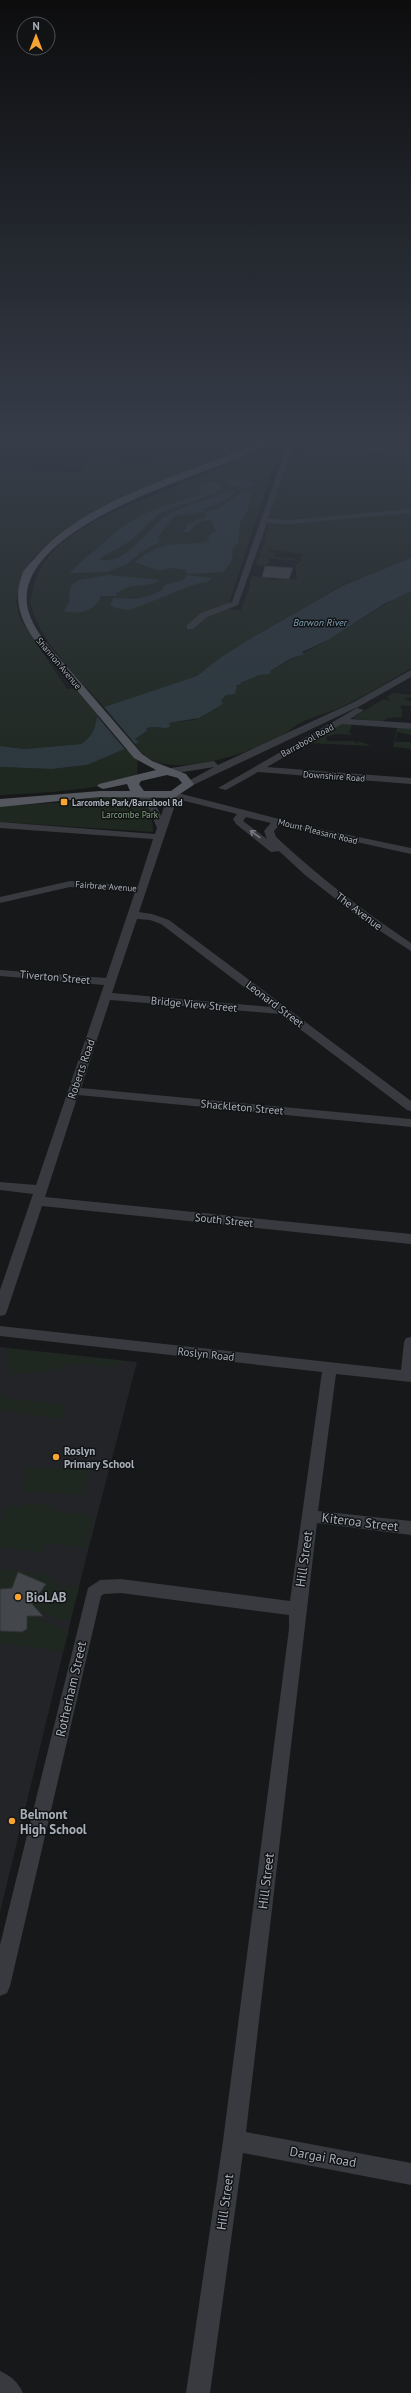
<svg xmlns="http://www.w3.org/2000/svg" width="411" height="2393" font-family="'PT Sans',sans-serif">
	<rect width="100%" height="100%" fill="#17181a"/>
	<path fill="#232427" d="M0 1347 137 1362 85 1562 0 1912Z"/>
	<path fill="#1f2820" d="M302 438 411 440V558L341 586 253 637 197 676 104 707C79 679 40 642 31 605 30 600 32 594 33 590 42 536 116 511 160 493 189 480 219 468 249 455H257L282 449V454H278L227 609 241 610 250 586V580L253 576 275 580 297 579 295 565 301 562 303 554 265 549 275 554 273 557 292 558 299 561 269 558V563L261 566 255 564 261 555 258 551 265 550 262 549C268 529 270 513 276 494L283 490 279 489C277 481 286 469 289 462L293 463 294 461 290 459 299 448H293L295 444 301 443Z
		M213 441 242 443 233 450 201 466 76 523 44 546 31 561 22 579 16 602 20 619 67 689 79 688 104 716H97C95 729 92 737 81 744L25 749 0 746V467L81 473 90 459 130 462 194 459 222 446 218 443H211Z
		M411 591V668C387 683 362 697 337 709 325 714 312 717 300 723 294 726 289 732 283 735 254 752 181 777 149 759 143 756 139 749 135 744L138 742 135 739 148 730 145 729 154 727 163 728 169 723 193 720 203 716V713L223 704 221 700 225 695 235 694 234 690C240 681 258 673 270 674V671L328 640 402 594Z
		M393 693 411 695V697L404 698 411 702V706L401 705 400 709H402V717H406L388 718 381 722 352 718 384 699 391 701 387 697Z
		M339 724H352L349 733 353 735 336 734 326 737 327 741H354L357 744 358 741 371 746 307 743Z
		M397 727 411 728V735L397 732 395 742H411V749L393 747Z
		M125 749 138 756 137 778C92 790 46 793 0 795V767L52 769 87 765Z
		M97 797C128 797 153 791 153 832L0 822V806L68 802Z
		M6 1349V1348L123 1361 122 1364 100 1367 85 1363 57 1367 58 1369 10 1375Z
		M0 1394 7 1398 66 1406 63 1419 0 1410Z
		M27 1467 88 1470 84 1495 23 1491Z
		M24 1503 54 1506 53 1511 93 1516 85 1548 45 1543 42 1553 0 1547V1518H3L6 1505 23 1507Z
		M9 1570 44 1574 56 1581 55 1583 63 1588 67 1585 79 1589 70 1619 60 1620 42 1612 39 1619 69 1631 63 1652 0 1643V1571Z"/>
	<path fill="#2d383e" d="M382 446 389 448V450L349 456 344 452Z
		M242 478 248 480 253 485 244 488 227 484 226 482Z
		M213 482 222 486V489L215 493 160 513 130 541 99 559C123 568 147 531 163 518 176 508 214 498 232 490L236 491 228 499 202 510C220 516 233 492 248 492L251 493 248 509 240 523 238 543 233 548 232 560 224 572 187 574 185 570 171 568 160 571 135 562C166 537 176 548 209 541L208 536 216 531 211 520C201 520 196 524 189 532H182L187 527 185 525 205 517 207 514 203 512 174 516 158 537 160 542 141 552 127 564 107 572 70 573C81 559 95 552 107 540 133 514 166 504 201 495L198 486Z
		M411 558V591L384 604 328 640 302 652 304 654 290 659 270 671V674L259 675 240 683 242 684 237 685 235 694 226 695 221 700 223 704 199 718 169 723 170 727C163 730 154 725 146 729L148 730 135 739 139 742 135 744 104 707 197 676 220 658 253 637 342 586Z
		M109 575 160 580 152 584 128 587 116 593 117 596H101C95 611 80 615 64 611L69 603 70 588 73 584 78 580Z
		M187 575 211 578 209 581 190 586 130 610 116 608 110 605 113 598 134 599 152 595 161 591 165 585 183 580Z
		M97 716 125 749 87 765 52 769 0 767V746L25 749 81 744C92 737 95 729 97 716Z"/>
	<path fill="#43464a" stroke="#313236" d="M265 566 293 568 289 579 262 577Z
		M18 1572 46 1584 32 1604 43 1616H27V1629L22 1632 0 1631V1589L12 1588Z"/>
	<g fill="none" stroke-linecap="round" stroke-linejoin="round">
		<path fill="#383a3f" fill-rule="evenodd" d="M172 438 288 442 290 438H296L268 519 290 520 411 509V513L290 524 267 523 238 605 207 617 193 629H187V625L201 613 232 602 287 446 175 440Z
			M411 670V677L360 706 191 786 183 784 214 767 171 774 166 771 171 768 214 761 218 765 354 702Z
			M357 708 364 710 350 719 411 723V729L342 724 267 767 411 778V784L258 772 226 790 218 788Z
			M141 791C150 794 158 807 161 816L168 795 174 792 306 826 411 848V854L279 825 274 831 276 837C318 876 363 911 411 943V951L360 918 305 875 279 851 271 852 236 824 233 819 237 814 177 799 139 912 152 914 169 920 411 1101V1111L407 1110 280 1014 110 1000 81 1088 411 1119V1127L78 1095 45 1197 411 1234V1244L42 1206 7 1311 5 1315 0 1316V1290L33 1194 0 1190V1182L36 1185 104 985 0 976V970L106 978 135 892 70 887 0 903V897L70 881 138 886 153 839 0 828V822L155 834 157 828 149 809 136 794ZM246 817 271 823 264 831 267 839 243 821ZM137 919 150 920 161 924 270 1007 112 993Z
			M0 1326 401 1370 404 1342 406 1338 411 1337V1382L336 1374 318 1511 411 1521V1535L317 1523 246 2132 411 2163V2185L243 2153 210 2393H186L223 2141 289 1629V1615L121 1593 104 1594 101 1596 10 1986 7 1993 0 1996V1945L88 1588 100 1580 121 1579 290 1601 322 1372 0 1336Z
			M0 2371C11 2376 18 2382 23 2393H0Z"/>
		<path fill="#54575e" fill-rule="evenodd" d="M267 438H277C264 451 208 469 189 477 142 495 7 545 29 613 37 637 58 656 75 676 97 702 120 728 142 754L152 761 186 774 194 784 192 786 174 798 100 797 0 807V799L100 791H130L127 784 103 789 97 786 99 784 156 770 134 758 33 638C19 617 13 597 23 572 26 567 31 563 35 558 85 497 197 472 267 438ZM167 775 178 778 182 783 171 791H144L139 784 141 781Z"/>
	</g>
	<defs><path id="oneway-shaft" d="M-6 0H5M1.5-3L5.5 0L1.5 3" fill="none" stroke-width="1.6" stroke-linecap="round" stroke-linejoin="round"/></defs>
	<use stroke="#767b83" href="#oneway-shaft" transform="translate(255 834) rotate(-143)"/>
	<linearGradient id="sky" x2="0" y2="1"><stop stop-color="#0d0d0e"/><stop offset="0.57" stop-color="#363d49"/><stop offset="1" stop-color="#363d49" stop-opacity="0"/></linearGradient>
	<rect width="411" height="773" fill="url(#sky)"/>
	<g fill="#f7a432" stroke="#121315" stroke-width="1.5">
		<rect x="60" y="798" width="8" height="8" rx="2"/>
		<circle cx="56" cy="1457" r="4"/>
		<circle cx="18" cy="1597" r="4"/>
		<circle cx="12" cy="1821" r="4"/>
	</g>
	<g text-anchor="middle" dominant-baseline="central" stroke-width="3" stroke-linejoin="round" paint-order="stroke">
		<g font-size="9" fill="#a9b0ba" stroke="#121315">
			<text transform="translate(59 663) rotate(50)">Shannon Avenue</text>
			<text transform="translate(307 740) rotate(-29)">Barrabool Road</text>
			<text transform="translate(334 776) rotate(4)">Downshire Road</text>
			<text transform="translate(318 831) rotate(14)">Mount Pleasant Road</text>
			<text transform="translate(106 886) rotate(4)">Fairbrae Avenue</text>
		</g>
		<g font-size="9" font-weight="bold" fill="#a9b0ba" stroke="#121315" text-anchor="start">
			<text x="72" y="802">Larcombe Park/Barrabool Rd</text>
		</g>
		<g font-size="9" fill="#81a580" stroke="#121315">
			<text x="130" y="814">Larcombe Park</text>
		</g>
		<g font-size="10" font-style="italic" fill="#7fa1b6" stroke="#121315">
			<text x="320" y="622">Barwon River</text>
		</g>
		<g font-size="11" fill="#a9b0ba" stroke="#121315">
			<text transform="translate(359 911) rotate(37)">The Avenue</text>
			<text transform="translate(55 977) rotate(5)">Tiverton Street</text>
			<text transform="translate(194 1004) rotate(5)">Bridge View Street</text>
			<text transform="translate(275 1004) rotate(37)">Leonard Street</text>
			<text transform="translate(81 1069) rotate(-71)">Roberts Road</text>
			<text transform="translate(242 1107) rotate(5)">Shackleton Street</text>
			<text transform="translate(224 1220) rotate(6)">South Street</text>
			<text transform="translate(206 1354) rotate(6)">Roslyn Road</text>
		</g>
		<g font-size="11" font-weight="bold" fill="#a9b0ba" stroke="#121315" text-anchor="start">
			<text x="64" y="1451">Roslyn<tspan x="64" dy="13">Primary School</tspan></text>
		</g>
		<g font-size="13" fill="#a9b0ba" stroke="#121315">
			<text transform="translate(360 1522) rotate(7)">Kiteroa Street</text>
			<text transform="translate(304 1559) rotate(-82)">Hill Street</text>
			<text transform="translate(71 1689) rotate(-77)">Rotherham Street</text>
			<text transform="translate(266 1881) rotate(-83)">Hill Street</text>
			<text transform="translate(323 2157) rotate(10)">Dargai Road</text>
			<text transform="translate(225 2202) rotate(-82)">Hill Street</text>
		</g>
		<g font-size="13" font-weight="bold" fill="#a9b0ba" stroke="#121315" text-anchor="start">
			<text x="26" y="1597">BioLAB</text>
			<text x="20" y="1814">Belmont<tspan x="20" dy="15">High School</tspan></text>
		</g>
	</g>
	<g transform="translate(36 36)"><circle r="19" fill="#121315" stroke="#4e5257"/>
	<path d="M0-3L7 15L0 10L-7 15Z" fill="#f7a432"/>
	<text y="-6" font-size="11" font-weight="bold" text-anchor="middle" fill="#a9b0ba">N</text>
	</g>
</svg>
